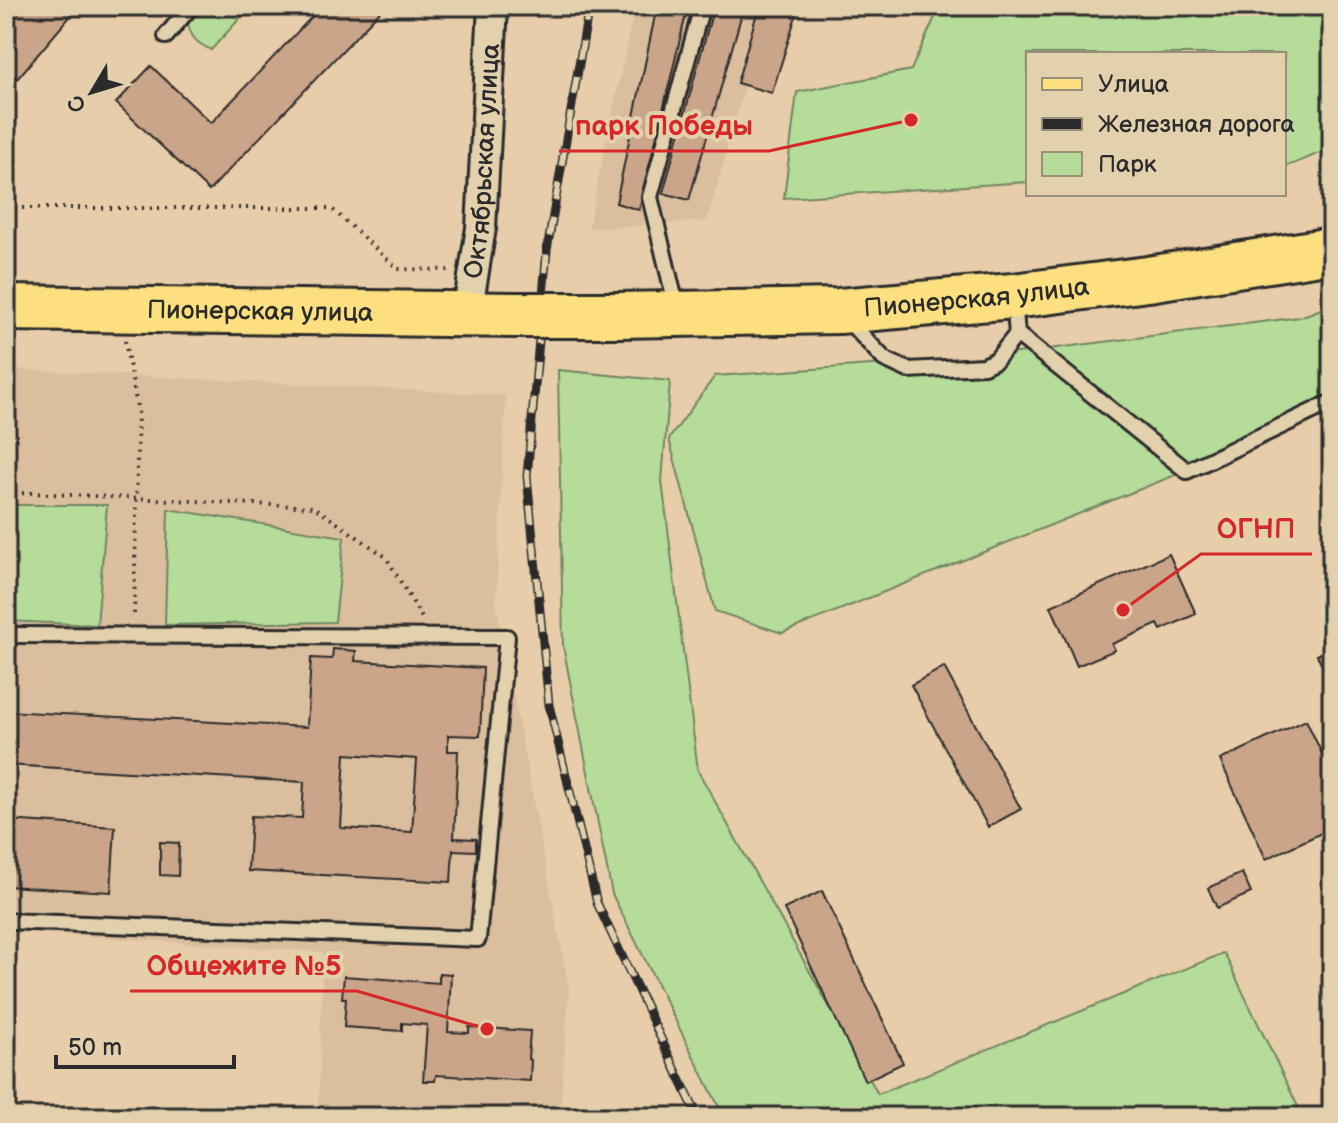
<svg xmlns="http://www.w3.org/2000/svg" width="1338" height="1123" font-family="'Balsamiq Sans',sans-serif">
	<rect width="100%" height="100%" fill="#e8cdaa"/>
	<filter id="ink" filterUnits="userSpaceOnUse"><feTurbulence type="fractalNoise" baseFrequency=".0125" numOctaves="2"/><feDisplacementMap in="SourceGraphic" scale="16" xChannelSelector="R" yChannelSelector="G"/><feConvolveMatrix kernelMatrix="1 2 1 2 8 2 1 2 1" color-interpolation-filters="sRGB"/></filter>
	<g filter="url(#ink)">
		<path fill="#dbbe9e" d="M635 6H767L707 221 588 229Z
			M6 369 506 395 496 603 569 989 560 1117H318L323 952 6 931Z"/>
		<path fill="#b5dd99" stroke="#708462" stroke-width="2" d="M204 6H251L211 50C197 43 191 38 188 24Z
			M940 6H1332V148L1293 164 1284 165V54H1028V182L784 198 797 92 911 70Z
			M1332 305V405L1235 451 782 633 715 611 669 439 715 376 985 357 1300 317Z
			M558 370 670 381 662 481 698 771 878 1094 1224 953 1303 1117H724L612 894 563 646Z
			M6 505H107L97 625 6 621Z
			M168 509 344 537 335 622 165 625Z"/>
		<path fill="#caa589" stroke="#2b2b2b" stroke-width="2" fill-rule="evenodd" d="M6 6H79L6 92Z
			M322 6H385L209 191 116 103 151 66 211 123Z
			M657 6H688L639 210 616 203Z
			M714 6H744L689 200 663 193Z
			M759 6H799L772 93 737 83Z
			M1169 554 1196 614 1161 630 1158 624 1112 644 1115 650 1077 666 1051 606Z
			M1332 648V686L1317 655Z
			M333 649 356 651 355 661 483 668 480 736 448 735V751H458L454 838 476 839V851L453 850 451 882 248 871 251 816 302 818 304 782 6 765V711L307 727 311 658 332 659ZM345 754 417 759 412 832 341 828Z
			M944 667 1021 809 988 827 911 685Z
			M1306 720 1332 775V828L1266 859 1220 760Z
			M6 820 115 827 111 892 6 886Z
			M160 842 179 843 178 876 160 875Z
			M1242 873 1251 893 1217 908 1208 888Z
			M822 891 903 1063 865 1081 784 909Z
			M439 973 451 974 448 1032 469 1033V1027L530 1031 528 1059 531 1060 530 1081 436 1075 435 1081H423L427 1025 402 1023V1031L344 1027 346 998H342L344 976 439 983Z"/>
		<g fill="none" stroke-linecap="round" stroke-linejoin="round">
			<g stroke="#2b2b2b" stroke-width="20">
				<path id="lane" d="M166 36 191 6
					M1014 301 1017 334 1187 471 1332 402
					M677 309 650 197 702 6
					M845 317 884 359 908 370 984 366 996 360 1017 334
					M6 635 507 637 478 939 6 921"/>
			</g>
			<g stroke="#2b2b2b" stroke-width="34">
				<g id="street">
					<path id="s1" d="M467 314 481 228 493 6"/>
				</g>
			</g>
			<g stroke="#2b2b2b" stroke-width="50">
				<g id="primary">
					<path id="s2" d="M6 308 516 315"/>
					<path id="s3" d="M617 315 839 311 1013 296 1148 279 1332 250"/>
				</g>
			</g>
			<path stroke="#2b2b2b" stroke-width="4" stroke-dasharray="2 6" stroke-linecap="butt" d="M6 208H331L398 269 448 270
				M125 341 138 412 134 619
				M6 494 31 493 314 507 386 557 422 618"/>
			<use href="#lane" stroke="#e3d1ae" stroke-width="14"/>
			<use href="#street" stroke="#e3d1ae" stroke-width="28"/>
			<use href="#primary" stroke="#fce080" stroke-width="44"/>
			<g stroke="#2b2b2b" stroke-width="9">
				<path id="rail" d="M589 6 547 250 527 476 549 705 597 903 698 1117"/>
			</g>
			<use href="#rail" stroke="#e3d1ae" stroke-width="6" stroke-dasharray="18" stroke-linecap="butt"/>
			<g stroke="#2b2b2b" stroke-width="50" stroke-linecap="butt">
				<path id="primary-bridge" d="M516 315H617"/>
			</g>
			<use href="#primary-bridge" stroke="#fce080" stroke-width="44"/>
		</g>
	</g>
	<g text-anchor="middle" dominant-baseline="central" stroke-width="8" stroke-linejoin="round" paint-order="stroke">
		<g font-size="26" fill="#2b2b2b" stroke="#e3d1ae">
			<text stroke="none"><textPath href="#s1" startOffset="154">Октябрьская улица</textPath></text>
			<text stroke="none"><textPath href="#s3" startOffset="360">Пионерская улица</textPath></text>
			<text stroke="none"><textPath href="#s2" startOffset="254">Пионерская улица</textPath></text>
		</g>
	</g>
	<path fill="none" stroke="#d62828" stroke-width="3" d="M911 120L769 151H559M1123 610L1201 554H1312M487 1029L357 991H130"/>
	<g fill="#d62828" stroke="#e3d1ae" stroke-width="3">
		<circle cx="911" cy="120" r="8"/>
		<circle cx="1123" cy="610" r="8"/>
		<circle cx="487" cy="1029" r="8"/>
	</g>
	<g font-size="28" text-anchor="middle" font-weight="bold" fill="#d62828" stroke="#e3d1ae" stroke-width="8" stroke-linejoin="round" paint-order="stroke">
		<text x="664" y="135">парк Победы</text>
		<text x="1256" y="538">ОГНП</text>
		<text x="244" y="975">Общежите №5</text>
	</g>
	<rect width="1338" height="1123" fill="none" stroke="#e3d1ae" stroke-width="32"/>
	<rect x="16" y="16" width="1306" height="1091" fill="none" stroke="#2b2b2b" stroke-width="3" filter="url(#ink)"/>
	<rect x="1026" y="52" width="260" height="144" fill="#e3d1ae" stroke="#998f7a" stroke-width="2"/>
	<rect x="1042" y="78" width="40" height="12" fill="#fce080" stroke="#998f7a" stroke-width="2"/>
	<text x="1098" y="92" font-size="24" fill="#2b2b2b">Улица</text>
	<rect x="1042" y="118" width="40" height="12" fill="#2b2b2b" stroke="#998f7a" stroke-width="2"/>
	<text x="1098" y="132" font-size="24" fill="#2b2b2b">Железная дорога</text>
	<rect x="1042" y="152" width="40" height="24" fill="#b5dd99" stroke="#998f7a" stroke-width="2"/>
	<text x="1098" y="172" font-size="24" fill="#2b2b2b">Парк</text>
	<g transform="translate(92 92) rotate(232)" stroke="#e3d1ae" stroke-width="6" paint-order="stroke">
	<path d="M0-6L14 30L0 20L-14 30Z" fill="#2b2b2b"/>
	<text y="-12" font-size="22" font-weight="bold" text-anchor="middle" fill="#2b2b2b">С</text>
	</g>
	<path d="M56 1055v12h178v-12" fill="none" stroke="#2b2b2b" stroke-width="4"/>
	<text x="68" y="1055" font-size="24" fill="#2b2b2b" stroke="#e3d1ae" stroke-width="6" paint-order="stroke">50 m</text>
</svg>
